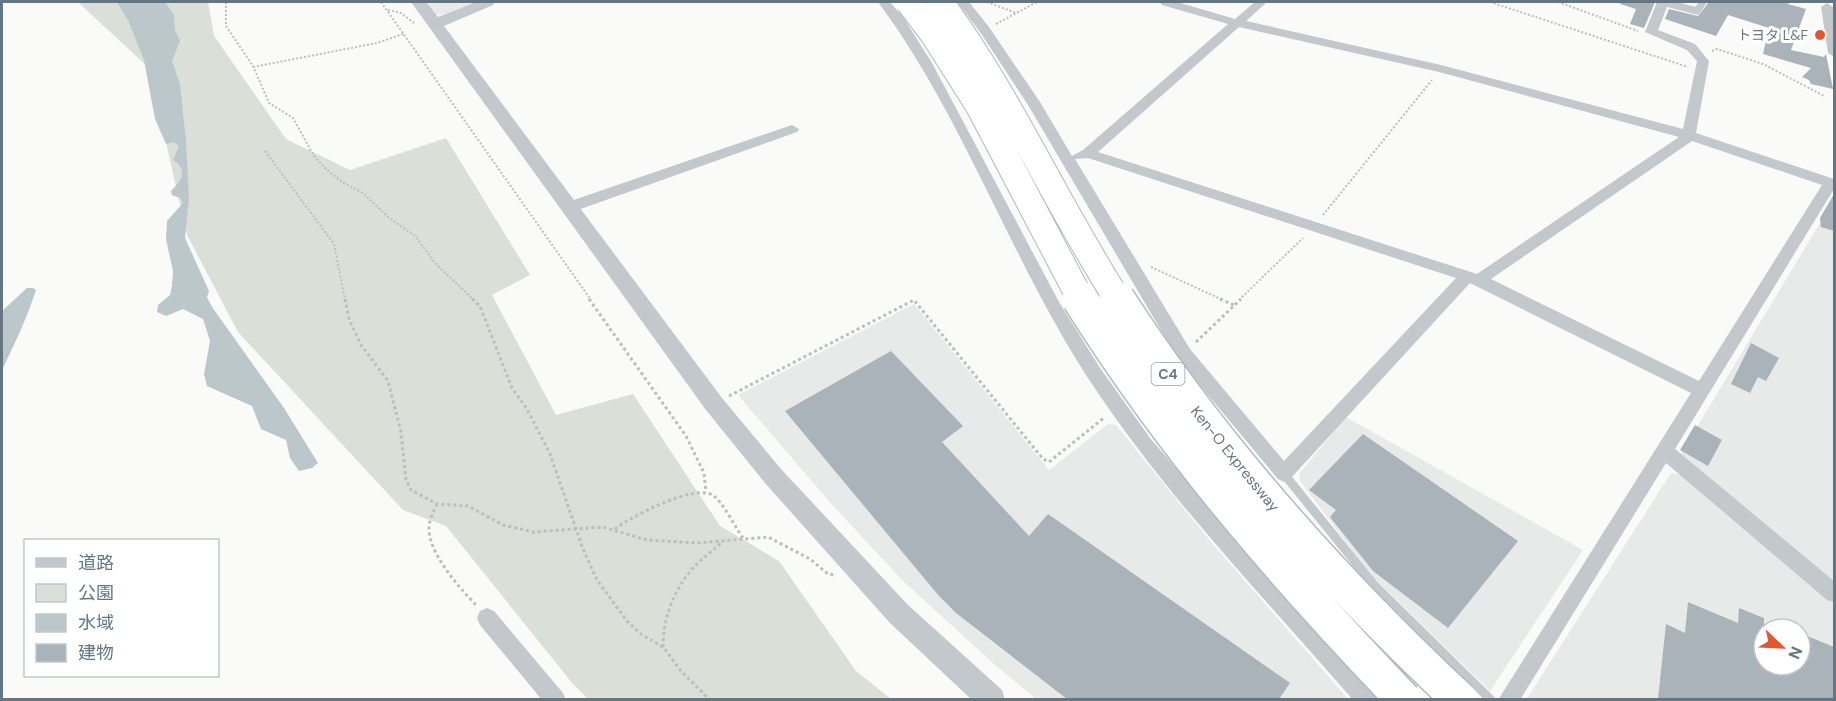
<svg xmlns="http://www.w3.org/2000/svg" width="1836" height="701" font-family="'DM Sans','Noto Sans JP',sans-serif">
	<rect width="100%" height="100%" fill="#fafaf8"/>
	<path fill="#e8e9e9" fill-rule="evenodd" d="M425 2H475L445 14 434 15Z
		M1834 200V585L1680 455Z
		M914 304 1049 470 1108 424 1116 425 1212 543 1348 699H1036L994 664 902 580 827 499 738 395Z
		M1346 417 1583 550 1490 691 1370 574 1300 481 1299 474Z
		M1671 473 1685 474 1834 600V699L1526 700ZM1764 629H1800V665H1764Z"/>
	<path fill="#dadfd7" d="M78 2H208L214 36 286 139 350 170 446 138 530 275 492 295 556 415 633 394 720 526 779 561 856 671 891 699H588L573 684 446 526 403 510 238 332 187 235 167 147 165 83Z"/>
	<path fill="#bbc7cb" d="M117 2H165L174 15 175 30 180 41 172 61 180 84 186 141 189 199 185 238 209 291 207 297 212 307 284 408 318 463 312 468 299 471 290 458 286 440 261 429 252 406 207 386 204 374 210 341 203 319 183 309 166 316 157 312 158 305 170 295 172 286 173 271 166 239 167 221 183 203 180 198 172 195 171 191C181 181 189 170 173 160L179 146 174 142 166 144 155 119 144 60 128 20Z
		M27 288H33L36 290C27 318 15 343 2 370V311Z"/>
	<path fill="#aab3b9" d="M1621 2H1655L1644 28 1630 24 1636 9 1620 4Z
		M1709 2H1789L1788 4 1806 9 1791 50 1824 57 1826 54 1833 89 1811 84 1809 80 1802 77 1811 68 1763 54 1769 28 1728 15 1716 36 1665 19 1669 9 1698 16Z
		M1834 194V231L1821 227 1820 218Z
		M1751 343 1779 358 1766 381 1758 377 1750 393 1731 384Z
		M891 351 963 426 942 442 1029 536 1048 514 1290 683 1279 699H1067L956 613 939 596 785 411Z
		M1695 425 1722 440 1708 466 1680 450Z
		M1363 434 1518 541 1448 628 1373 571 1330 517 1336 510 1309 490Z
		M1688 602 1738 623 1739 608 1764 618V665H1800V633L1834 647V699H1658L1666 624 1685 633Z"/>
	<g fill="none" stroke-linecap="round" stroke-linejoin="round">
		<path stroke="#bbbfc2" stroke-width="2" stroke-dasharray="2 2" stroke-linecap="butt" d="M226 2V26L253 66 269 103 293 118 314 156 326 169 342 182 363 193 388 217 415 236 436 264 474 300
			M381 2 591 300
			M987 2 1016 13
			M1490 2 1688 67
			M1558 2 1638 31
			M388 10 401 13 414 23
			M996 24 1037 2
			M1712 51 1717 49 1763 64 1824 96
			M253 67 377 43 403 34
			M265 151 334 244 345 300
			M1323 215 1432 80
			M1151 267 1223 300
			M1239 300 1303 238"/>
		<path stroke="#bbbfc2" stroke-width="3" stroke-dasharray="3 3" stroke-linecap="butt" d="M345 299 349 319 361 345 388 381 401 432 406 480 411 490 437 504 468 506 503 525 533 532 603 527 647 540 697 543 768 537 810 559 828 574 835 575
			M472 299 480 306 512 388 527 409 550 454 583 549 597 580 627 621 641 634 664 648 681 671 710 700
			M589 299 686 436 704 473 706 492
			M1220 299 1234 305
			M1196 342 1241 299
			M729 396 914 300 1043 459 1049 462 1105 417
			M437 504C434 511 430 518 429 526 427 552 459 587 476 605
			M615 529C630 517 697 482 714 496 724 504 735 527 743 538
			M663 647C663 616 675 586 697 564 705 556 714 550 722 542"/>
		<path stroke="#c3c8cc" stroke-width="7" d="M1663 2 1697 11 1703 2"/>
		<path stroke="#c3c8cc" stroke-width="9" d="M1284 474 1374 585 1491 700"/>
		<path fill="#c3c8cc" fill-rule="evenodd" d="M878 2H890L903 17 932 63 1059 302 1100 368 1150 438 1241 544 1375 693 1378 700H1353C1263 596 1163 493 1088 378 1010 258 963 116 878 2Z
			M957 2H969L989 27 1040 102 1072 156 1083 150 1228 24 1162 5 1160 2H1177L1235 19 1255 2H1267L1246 21 1441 65 1683 129 1697 61 1687 50 1645 32 1657 2H1669L1658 30 1695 44 1709 61 1696 133 1834 179V189L1675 449 1834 581V602L1827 600 1666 463 1520 700H1498L1691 393 1470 283 1290 479 1284 482 1278 479 1178 359 1028 105 980 32ZM1239 27 1439 72 1679 137 1477 274 1098 152ZM1692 141 1822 185 1699 381 1491 279ZM1088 158 1456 278 1284 461 1190 349 1075 159Z
			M1827 3 1833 7 1834 57 1828 53 1821 7Z
			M792 125 799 129 797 132 575 211H565L563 207 565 203Z
			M487 608 494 611 563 693 566 700H542L480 625 477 618 480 611Z"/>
		<path fill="#c3c8cc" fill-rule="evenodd" d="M411 2H426L438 17 476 2H495L493 5 444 26 722 398 781 469 908 605 1002 690 1005 700H972L890 623 765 483 706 410Z"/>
		<g stroke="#b4b9bd" stroke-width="28" stroke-linecap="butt">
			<path id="motorway-bridge-far1" d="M909 2 934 35 979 106 1081 300
				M940 2C1010 97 1055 202 1118 300"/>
		</g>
		<g stroke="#b4b9bd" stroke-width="38" stroke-linecap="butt">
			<path id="motorway-bridge" d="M1080 299C1173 447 1283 574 1404 700
				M1117 299C1213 448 1331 579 1460 700"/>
		</g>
		<use href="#motorway-bridge-far1" stroke="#fff" stroke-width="26"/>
		<use href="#motorway-bridge" stroke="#fff" stroke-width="35"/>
	</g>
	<circle fill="#e4572e" stroke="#fff" stroke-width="2" cx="1820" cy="35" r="6"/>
	<g text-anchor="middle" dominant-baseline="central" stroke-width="6" stroke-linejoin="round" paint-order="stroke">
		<g font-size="14" fill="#657683" stroke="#fff" text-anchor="end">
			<text x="1808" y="35">トヨタ L&amp;F</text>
		</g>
		<rect fill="#fff" stroke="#939fa8" stroke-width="1.5" x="1151.5" y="363" width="33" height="22" rx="4.5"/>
		<g font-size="14" font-weight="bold" fill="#657683">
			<text x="1168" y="374">C4</text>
		</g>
		<g font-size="15" fill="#657683" stroke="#fff">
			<text transform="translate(1235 459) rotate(51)">Ken-O Expressway</text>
		</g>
	</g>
	<rect width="1836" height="701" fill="none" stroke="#657683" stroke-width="6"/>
	<rect x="24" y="539" width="195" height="138" fill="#ffffff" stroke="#c1c8cd" stroke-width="1.5"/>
	<rect x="36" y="558" width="30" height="9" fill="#c3c8cc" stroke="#c1c8cd" stroke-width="1.5"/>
	<text x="78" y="569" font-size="18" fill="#657683">道路</text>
	<rect x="36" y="584" width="30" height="18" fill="#dadfd7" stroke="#c1c8cd" stroke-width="1.5"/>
	<text x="78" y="599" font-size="18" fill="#657683">公園</text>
	<rect x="36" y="614" width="30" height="18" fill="#bbc7cb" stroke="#c1c8cd" stroke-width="1.5"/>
	<text x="78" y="629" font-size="18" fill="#657683">水域</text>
	<rect x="36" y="644" width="30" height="18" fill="#aab3b9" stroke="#c1c8cd" stroke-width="1.5"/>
	<text x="78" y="659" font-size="18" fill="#657683">建物</text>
	<g transform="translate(1782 647) rotate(113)"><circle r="28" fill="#ffffff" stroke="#c1c8cd" stroke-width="1.5"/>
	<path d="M0-4.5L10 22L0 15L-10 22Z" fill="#e4572e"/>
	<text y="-9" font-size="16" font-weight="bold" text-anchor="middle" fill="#657683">N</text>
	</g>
</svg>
